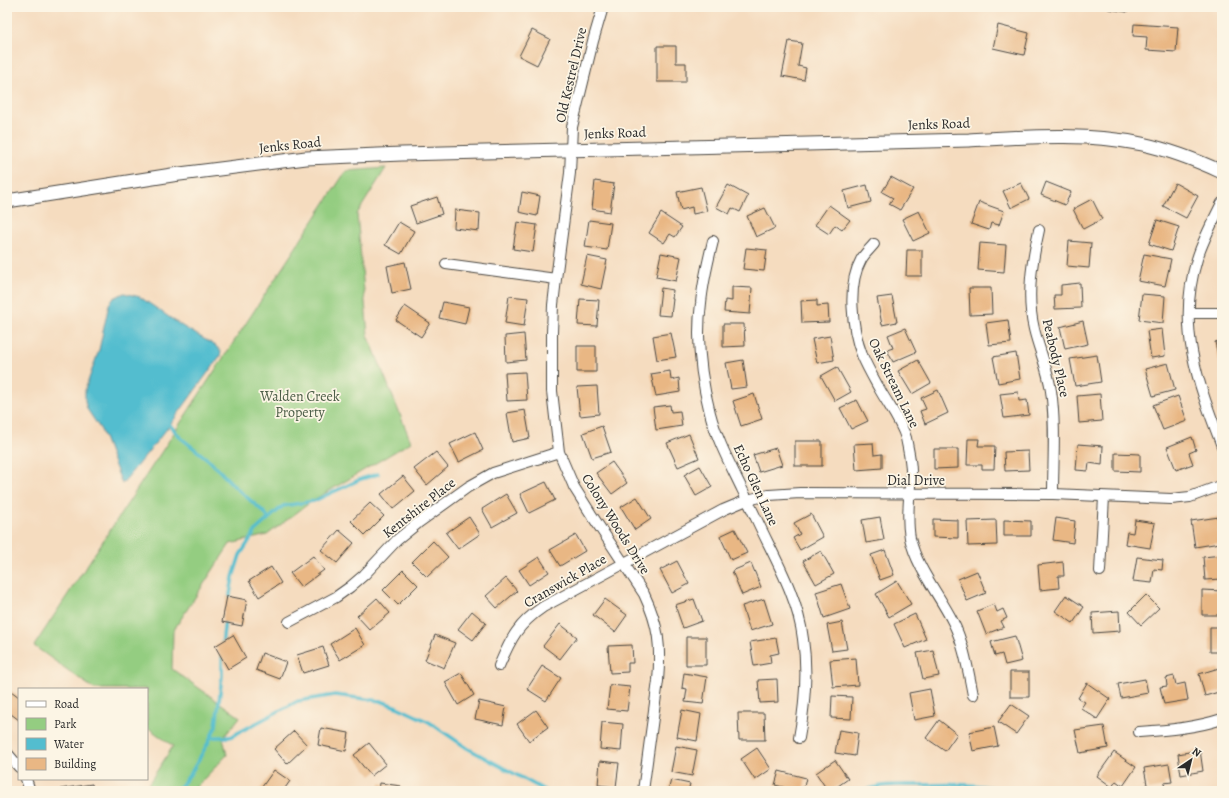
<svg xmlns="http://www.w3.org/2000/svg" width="1229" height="798" font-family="Alegreya,serif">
	<rect width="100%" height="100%" fill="#fcf5e5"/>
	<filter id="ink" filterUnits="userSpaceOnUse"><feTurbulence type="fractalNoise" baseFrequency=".025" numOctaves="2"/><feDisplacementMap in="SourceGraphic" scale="8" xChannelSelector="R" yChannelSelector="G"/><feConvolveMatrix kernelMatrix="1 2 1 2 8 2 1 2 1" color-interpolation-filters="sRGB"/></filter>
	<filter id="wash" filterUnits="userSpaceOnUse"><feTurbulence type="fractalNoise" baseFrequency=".012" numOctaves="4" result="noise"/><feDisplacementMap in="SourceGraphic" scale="16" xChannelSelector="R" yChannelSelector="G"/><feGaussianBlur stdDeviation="0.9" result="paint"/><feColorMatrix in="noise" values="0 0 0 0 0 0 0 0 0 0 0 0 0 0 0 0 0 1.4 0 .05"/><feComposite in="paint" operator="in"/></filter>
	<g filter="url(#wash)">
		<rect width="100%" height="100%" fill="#f5dcbf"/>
		<path fill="#94cd81" stroke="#607c56" d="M386 168 357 214 368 335 411 442 312 501 267 535 230 544 173 631 172 669 240 717 223 738 227 755 192 791H144L173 746 147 727V689H94L34 646 346 171Z"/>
		<path fill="#53bdcf" stroke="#3f747d" d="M124 293 140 297 182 326 216 346 221 352 220 356 170 425 122 484 101 430 87 409 85 401V390L99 350 109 304 114 298Z"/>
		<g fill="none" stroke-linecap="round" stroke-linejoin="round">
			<path stroke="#53bdcf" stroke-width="3.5" d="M168 423 181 438 210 461 235 487 265 513 268 518
				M229 600 233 577 240 555 257 529 283 506 314 501 361 479 378 474
				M222 645 225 620
				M211 737H230L298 701 335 695 381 701 397 707 429 722 467 748 546 791
				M177 791 191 773 208 743 216 726 222 676V655
				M865 791C880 784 898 785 914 785 947 784 980 783 1012 791"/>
		</g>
		<g id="blocks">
			<path fill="#e9b784" d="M1108 7H1128L1127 12 1108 9Z
				M1134 24 1178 27 1176 52 1146 50 1147 37 1133 36Z
				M998 25 1029 33 1024 55 993 48Z
				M532 30 550 39 537 65 519 56Z
				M789 41 802 43 798 66 806 68 804 80 782 76Z
				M657 46H676V63H686V82H657Z
				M891 177 913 189 900 210 889 204 893 198 882 192Z
				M595 181 614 184 610 212 592 209Z
				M1046 182 1071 192 1065 205 1041 195Z
				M1021 183 1029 199 1011 208 1003 191Z
				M1175 183 1198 196 1186 218 1163 206Z
				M728 185 748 196 740 212 732 208 729 214 716 207Z
				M867 185 871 202 848 208 844 191Z
				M701 187 707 211 693 214 692 207 681 210 677 192Z
				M522 192 540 196 537 216 519 212Z
				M437 197 442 214 416 223 410 206Z
				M1092 199 1102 219 1083 229 1073 209Z
				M979 202 1004 211 999 225 991 223 989 230 971 224Z
				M829 205 850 220 842 230 835 225 829 234 815 225Z
				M765 208 775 228 756 237 747 216Z
				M455 210 480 213 479 231 454 228Z
				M919 211 930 233 913 241 902 219Z
				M661 213 682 227 675 237 670 234 664 243 649 233Z
				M589 220 611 223 607 250 585 247Z
				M1157 220 1179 227 1171 251 1149 244Z
				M399 222 414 231 401 254 385 245Z
				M517 222 537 225 533 252 513 249Z
				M1069 241 1091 243 1089 268 1067 266Z
				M980 243 1006 245 1004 272 978 270Z
				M746 248 767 250 764 271 743 269Z
				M907 250H922V276H906Z
				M661 253 681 257 676 281 656 277Z
				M1144 254 1171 259 1165 286 1138 281Z
				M587 256 607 260 601 289 581 284Z
				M405 262 411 289 392 293 387 266Z
				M1080 283 1081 308 1055 309 1054 295H1061V285Z
				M732 287 752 288 750 314 724 312 725 300 732 301Z
				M661 288 673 290 672 299H673L671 316 658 315Z
				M969 288H991L992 314 970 315Z
				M1142 294 1165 296 1163 323 1139 320Z
				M509 296 528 298 524 326 505 323Z
				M892 296 897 322 882 325 877 298Z
				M580 299 599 300 597 326 578 325Z
				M817 300V306L828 305 829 322 802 323 801 301Z
				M443 302 469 307 465 324 439 318Z
				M405 306 430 323 421 337 396 320Z
				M1008 320 1011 343 989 345 986 323Z
				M1083 321 1088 344 1065 349 1060 327Z
				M723 324H744L745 346 723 347Z
				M905 328 916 352 893 362 887 350 893 348 888 335Z
				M1162 329 1165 356 1151 358 1147 331Z
				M671 333 676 357 657 360 653 336Z
				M524 334 526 360 506 362 505 336Z
				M830 336 834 360 817 363 812 339Z
				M1222 340V364H1220L1215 342Z
				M577 346H596V372H577Z
				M1016 353 1020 379 998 383 993 357Z
				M1097 355 1101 382 1075 386 1070 359Z
				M743 360 747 387 731 389 726 363Z
				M918 360 931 383 912 394 898 371Z
				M1168 363 1175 390 1153 396 1145 369Z
				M837 367 851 392 835 401 821 376Z
				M670 371 671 380 679 378 680 392 656 396 651 374Z
				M525 372 527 400 507 401 505 373Z
				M597 386 599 414 580 416 577 387Z
				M938 390 948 413 925 424 920 411 926 409 921 398Z
				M1018 392 1019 401 1027 400 1029 415 1004 418 1000 394Z
				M754 394 762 419 741 426 733 401Z
				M1100 394 1102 421 1079 423 1077 396Z
				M1178 396 1187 421 1163 430 1153 405Z
				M857 400 868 421 851 429 840 408Z
				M670 405 671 412 680 411 682 426 656 430 653 407Z
				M525 410 530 438 512 442 507 413Z
				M602 426 611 452 592 458 583 433Z
				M475 432 483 450 459 462 450 444Z
				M689 434 699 458 678 467 667 443Z
				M1192 437 1196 450 1189 453 1193 464 1176 470 1167 447Z
				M968 439H979L978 446H995L994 469H982V465H967Z
				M795 441H822V466H795Z
				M873 443 874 455 882 454V468L856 470 854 444Z
				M1078 444 1103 446 1102 465 1089 463 1088 471 1076 470Z
				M776 448 782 465 759 472 753 455Z
				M934 449H958V468L934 469Z
				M1028 451 1029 470 1005 471 1004 452Z
				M436 452 448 467 427 485 414 469Z
				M1115 453 1140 454V472L1115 471Z
				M612 462 627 483 612 494 596 473Z
				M700 466 712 487 696 496 684 475Z
				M403 476 415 491 393 509 381 494Z
				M546 482 555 500 529 513 520 494Z
				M506 494 517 513 492 527 482 509Z
				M637 497 651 519 635 530 621 507Z
				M370 503 384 516 365 535 351 521Z
				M811 514 823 537 800 550 793 538 800 534 794 523Z
				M469 517 480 534 458 549 446 533Z
				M880 517 884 540 866 543 862 520Z
				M1219 517 1222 530 1218 531 1220 543 1195 547 1191 521Z
				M1056 518 1075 521 1073 543 1053 540Z
				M933 519 958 520V538L933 537Z
				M996 520 997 545 968 546 967 521Z
				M1004 520 1031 521V536H1004Z
				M1135 520 1155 523 1150 548 1125 544 1127 532 1133 533Z
				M735 529 747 553 731 560 720 536Z
				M339 530 354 543 337 563 321 550Z
				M576 535 585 551 560 566 550 550Z
				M433 541 448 557 427 577 412 562Z
				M885 550 894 575 880 580 871 555Z
				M821 551 834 574 816 584 803 561Z
				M1222 555V579L1205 580 1203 557Z
				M313 556 324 570 301 587 290 573Z
				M539 557 549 572 529 585 519 570Z
				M1137 557 1163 560 1162 570 1154 569 1152 583 1133 581Z
				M677 561 689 584 672 593 660 570Z
				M1063 562 1064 576H1058L1059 588 1040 590 1038 565Z
				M751 563 761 587 742 595 732 571Z
				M271 567 281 583 259 597 249 581Z
				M403 570 418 585 398 605 383 590Z
				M977 571 986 593 967 601 958 579Z
				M506 578 517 591 497 608 486 596Z
				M897 581 911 604 889 617 876 594Z
				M841 584 850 609 824 618 816 592Z
				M1202 590 1222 591 1221 615H1202Z
				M1066 595 1084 607 1073 623 1055 611Z
				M1146 595 1159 608 1141 625 1129 612Z
				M227 596 247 600 242 626 222 622Z
				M377 598 390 613 370 630 357 616Z
				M605 599 627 615 615 632 593 615Z
				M694 599 702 621 683 628 675 605Z
				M764 599 772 624 750 631 742 606Z
				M994 604 997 612 1003 609 1007 618 1001 621 1004 627 986 634 977 611Z
				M472 611 486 623 473 640 458 629Z
				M1119 611 1120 631 1093 633 1092 613Z
				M915 614 926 639 905 648 894 624Z
				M842 622 847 649 832 651 827 625Z
				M560 624 577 637 560 659 543 646Z
				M1210 627H1222V652H1210Z
				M355 628 365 645 340 660 330 644Z
				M233 635 246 658 228 669 215 646Z
				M435 635 455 643 444 668 425 660Z
				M1015 636 1022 661 1005 665 1002 654 995 656 991 642Z
				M686 637H706V665H686Z
				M776 638 779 653 770 655 771 663 754 666 750 642Z
				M632 645 633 663H628V672L610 673 608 646Z
				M323 647 329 665 303 673 297 655Z
				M933 650 939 676 923 679 917 653Z
				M262 653 286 662 280 679 256 670Z
				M856 658 858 685 833 687 830 660Z
				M542 666 561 678 546 701 527 689Z
				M1219 668 1222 677V691L1205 696 1199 674Z
				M1010 672H1029V697H1010Z
				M461 673 474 695 458 705 445 682Z
				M684 673 707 677 703 704 685 702 687 689 682 688Z
				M1174 676 1176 685 1185 683 1188 700 1164 704 1160 687 1167 686 1166 678Z
				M777 679 778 702 760 703 758 680Z
				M1145 679 1148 693 1121 698 1118 684Z
				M1087 683 1110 699 1097 719 1081 708 1085 702 1078 698Z
				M610 685 630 687 627 711 607 709Z
				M930 689 935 716 914 720 909 693Z
				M11 691 19 697V720L7 711V697Z
				M832 696 852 697 851 719 831 718Z
				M479 701 506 707 503 725 475 719Z
				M1011 704 1029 716 1016 734 998 722Z
				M536 710 548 727 529 741 517 724Z
				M682 710 701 714 697 741 677 737Z
				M738 713H764L765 740H739Z
				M939 720 957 734 945 751 926 738Z
				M602 722 623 724 621 751 600 749Z
				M1104 726 1108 748 1080 753 1075 730Z
				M994 727 998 746 973 751 969 732Z
				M321 728 349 733 346 751 318 745Z
				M839 730 858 733 855 756 835 753Z
				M294 731 307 745 287 764 274 749Z
				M369 743 386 764 371 776 354 755Z
				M676 746 697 750 692 776 671 772Z
				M757 748 771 769 755 780 741 759Z
				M1200 750 1203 771 1181 775 1178 754Z
				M1114 752 1136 767 1123 786 1116 781 1112 787 1097 776Z
				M835 760 848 779 831 791H828L816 773Z
				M600 761 619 763 616 787 598 785Z
				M1169 764 1172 782 1164 783 1165 787 1148 790 1144 768Z
				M274 770 290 781 283 791H259Z
				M779 771 806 778 803 791H798L775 785Z
				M671 780 690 784 688 791H668Z
				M380 783 401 786 400 791H379Z
				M92 784 93 791H61L60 789Z"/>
		</g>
	</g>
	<g filter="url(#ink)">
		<use href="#blocks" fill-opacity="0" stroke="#494641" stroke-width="1"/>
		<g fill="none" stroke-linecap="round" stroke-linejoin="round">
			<g stroke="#494641" stroke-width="12">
				<path id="minor" d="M603 7 593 41 572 127 570 173 556 279 553 305 552 333V391L559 452 574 487 591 514 644 594C659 626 661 646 658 681L643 791
					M1222 203C1213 221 1203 240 1197 259 1176 327 1198 383 1222 446
					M1039 230C1032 262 1026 296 1034 329 1039 350 1048 369 1051 391 1056 425 1053 460 1053 494
					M713 241C708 261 703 282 701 303 696 339 701 378 710 413 717 440 730 464 742 489 751 507 759 525 768 543 783 573 799 605 803 639 808 672 805 705 799 738
					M874 244C870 249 864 254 861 260 847 285 852 329 862 355 867 367 874 379 880 390 889 406 901 421 906 438 908 449 911 461 911 471 910 493 906 516 910 538 917 569 939 594 953 622 964 644 968 670 973 695
					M446 264 556 279
					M1189 313H1222
					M1100 571 1104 497
					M289 622 336 597 350 587 364 575 397 540 418 523 468 487 493 473 559 452
					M499 666C511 638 518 624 543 607L723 510 747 500 769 495 800 493 1053 494 1171 499 1190 497 1222 485
					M1139 732C1167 730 1195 728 1222 719
					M7 753 19 767
					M26 779 30 791"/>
			</g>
			<g stroke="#494641" stroke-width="15">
				<path id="tertiary" d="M7 201 172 175 306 158 402 154 969 140C1026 137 1085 132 1142 144 1170 150 1196 160 1222 172"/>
			</g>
			<use href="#minor" stroke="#fff" stroke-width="10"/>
			<use href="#tertiary" stroke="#fff" stroke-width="13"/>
		</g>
	</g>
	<g text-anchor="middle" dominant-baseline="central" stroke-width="3.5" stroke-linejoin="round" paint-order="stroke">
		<g font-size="14" fill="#2b2b2b" stroke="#fcf5e5">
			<text transform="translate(571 75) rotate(-77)">Old Kestrel Drive</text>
			<text transform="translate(939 124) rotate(-2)">Jenks Road</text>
			<text transform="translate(615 133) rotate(-2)">Jenks Road</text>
			<text transform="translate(290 145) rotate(-6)">Jenks Road</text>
			<text transform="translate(1056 358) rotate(77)">Peabody Place</text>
			<text transform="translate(894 383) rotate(64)">Oak Stream Lane</text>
			<text x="916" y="480">Dial Drive</text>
			<text transform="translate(756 485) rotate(65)">Echo Glen Lane</text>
			<text transform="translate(419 508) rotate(-38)">Kentshire Place</text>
			<text transform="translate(616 524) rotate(58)">Colony Woods Drive</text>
			<text transform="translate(565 581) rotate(-30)">Cranswick Place</text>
		</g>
		<g font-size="14" fill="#4a5c45" stroke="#fcf5e5">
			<text x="300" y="396">Walden Creek<tspan x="300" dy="16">Property</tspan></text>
		</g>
	</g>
	<rect width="1229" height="798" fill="none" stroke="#fcf5e5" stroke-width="24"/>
	<rect x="18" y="688" width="130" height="92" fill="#fcf5e5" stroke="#a8a49b"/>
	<rect x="26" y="701" width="20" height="6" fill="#ffffff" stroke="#a8a49b"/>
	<text x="54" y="708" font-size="12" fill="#2b2b2b">Road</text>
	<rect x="26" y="718" width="20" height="12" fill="#94cd81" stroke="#a8a49b"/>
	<text x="54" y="728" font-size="12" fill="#2b2b2b">Park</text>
	<rect x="26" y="738" width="20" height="12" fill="#53bdcf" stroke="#a8a49b"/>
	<text x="54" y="748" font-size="12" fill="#2b2b2b">Water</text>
	<rect x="26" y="758" width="20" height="12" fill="#e9b784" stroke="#a8a49b"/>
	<text x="54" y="768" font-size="12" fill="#2b2b2b">Building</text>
	<g transform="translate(1191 760) rotate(35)" stroke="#fcf5e5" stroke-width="3" paint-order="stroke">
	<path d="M0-3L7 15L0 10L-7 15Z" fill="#2b2b2b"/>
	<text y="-6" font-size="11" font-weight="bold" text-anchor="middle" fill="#2b2b2b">N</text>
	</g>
</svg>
